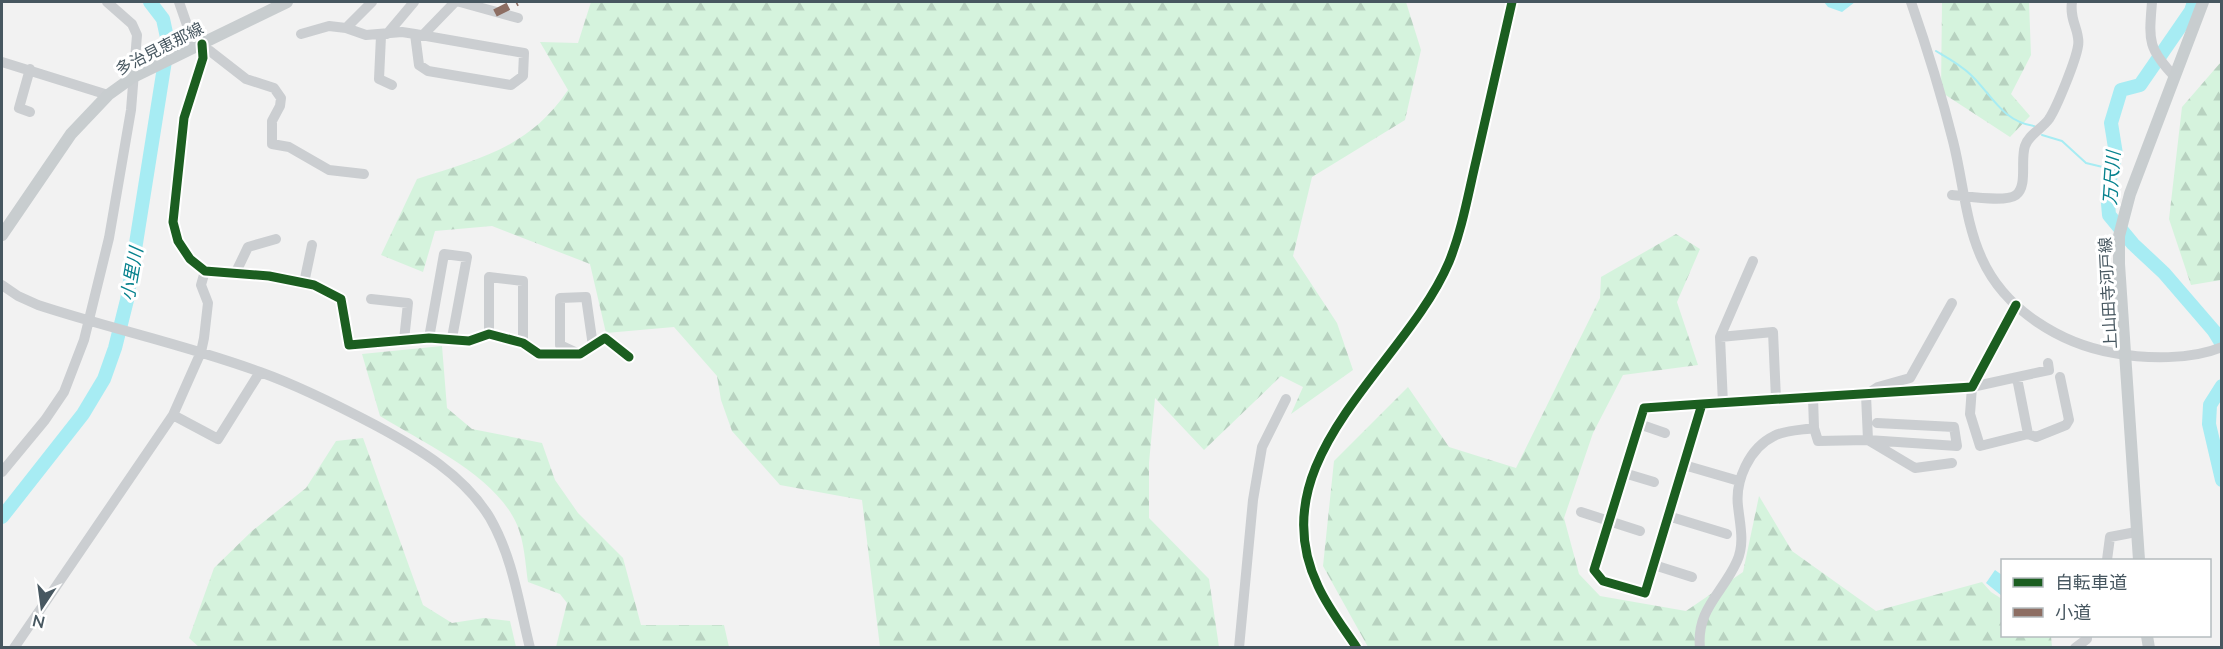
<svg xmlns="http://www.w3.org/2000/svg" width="2223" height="649" font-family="Lato,'Noto Sans JP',sans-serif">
	<defs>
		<pattern id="forest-firs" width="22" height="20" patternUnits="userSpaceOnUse" patternTransform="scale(1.5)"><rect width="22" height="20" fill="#d5f3dd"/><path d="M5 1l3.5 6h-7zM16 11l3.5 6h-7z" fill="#b8d2c0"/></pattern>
	</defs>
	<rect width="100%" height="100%" fill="#f2f2f2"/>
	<path fill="url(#forest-firs)" d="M591 2H1406L1421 50 1405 120 1312 177 1293 256 1337 323 1353 370 1291 414 1303 387 1281 376 1204 450 1155 398 1149 463V518L1209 579 1219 647H880L862 500 780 485 732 431 721 400 717 376 674 327 606 333 590 264 492 226 435 231 423 272 381 255 417 179C479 159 529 148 568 90L540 42 578 43Z
		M1942 2H2029L2031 55 2011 94 2030 116 2010 137 1941 92Z
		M2221 62V280L2191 285 2169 219 2182 107Z
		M1676 234 1700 249 1677 302 1698 365 1623 375 1593 433 1564 518 1579 574 1600 596 1686 611 1743 572 1759 496 1792 551 1876 611 1982 582 1991 592 2002 599V636H2051L2052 647H1368L1323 566 1334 461 1408 387 1449 447 1516 468 1600 298 1601 277Z
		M442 346 447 408 472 429 542 443 555 480 578 513 623 558 641 625H724L729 647H556L567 603 560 594 528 582C525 560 524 534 512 515 487 472 422 442 380 416L362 354Z
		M363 438 423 605 452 623 484 618 510 621 516 647 200 648 189 638 214 568 252 531 306 488 336 441Z"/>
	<path fill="#a7ecf3" d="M1824 2H1855L1842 12 1828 7Z
		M1995 570 2002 575V596L1986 583Z"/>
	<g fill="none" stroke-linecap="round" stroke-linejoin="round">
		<path stroke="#a7ecf3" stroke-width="2" d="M1936 51C1948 58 1961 65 1971 75 1992 95 2002 121 2034 126
			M2042 135 2062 141 2086 163 2111 169
			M2214 331 2222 327"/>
		<path stroke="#a7ecf3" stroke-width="14" d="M2194 2 2191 11 2140 85 2121 90 2111 123 2116 154 2107 192 2109 215 2133 244 2164 273 2214 331 2222 344
			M2222 386 2210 405 2209 424 2222 480
			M2 517 83 414 104 379 115 348 127 300 168 42 163 19 150 2"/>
		<path stroke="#cbced1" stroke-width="10" d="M179 2 195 48
			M372 2 346 28 366 35 402 32 415 34 524 53 523 76 511 85 428 71 419 65 415 34
			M460 2 518 18
			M1911 2C1927 48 1941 93 1953 141 1963 180 1965 222 1982 259 2005 310 2061 344 2114 353 2146 359 2191 360 2222 347
			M2152 2C2149 40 2147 48 2175 77
			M301 34 329 26 346 28
			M387 34 414 2
			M423 35 455 2
			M381 36 379 79 392 85
			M202 44 203 58 184 118 173 222 178 241 190 259 205 271 269 276 314 285 341 299 349 345 429 338 469 341 489 334 523 343 539 354H580L605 338 629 357
			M204 50 210 51 246 79 274 88 281 98 280 106 272 121V144L289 147 329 170 364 174
			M2 62 108 95
			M30 69 19 108 30 112
			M1952 195C1967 196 2005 203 2016 195 2028 186 2020 160 2025 146 2029 134 2042 129 2049 119 2057 107 2076 60 2078 46 2081 32 2069 21 2072 2
			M235 274 248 247 276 239
			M304 283 312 245
			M2 285 18 296 38 305C111 329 187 345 260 372 299 386 337 405 375 425 418 448 464 475 490 518 513 558 519 604 530 648
			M371 299 408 303 404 340
			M1952 303 1910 378 1878 387 1866 395 1868 440 1915 468 1952 463
			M489 334V277L523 281V343
			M1720 337 1773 332 1776 399
			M429 338 444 254 467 257 452 338
			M575 352 560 345V298L586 297 593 346
			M2048 363 2049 370 1972 387 1970 414 1980 446 2028 434 2036 437 2066 425 2069 420 2060 377
			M2017 378 2028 434
			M1702 404 1644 408 1594 570 1603 581 1645 593 1702 404 1972 387 2016 305
			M1723 404 1720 337 1753 261
			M173 415 218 439 260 372
			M1639 424 1665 433
			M1814 428 1818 441 1868 440 1957 446 1954 427 1877 423
			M1684 465 1739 481
			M2 472 45 420 64 392 84 340 109 238 131 110 137 35 132 24 107 2
			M1624 473 1654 482
			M1581 512 1640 531
			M1668 516 1727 534
			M2107 560 2110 537 2136 532
			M1654 565 1692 577
			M14 648 173 415 201 352 204 338 208 303 201 285 205 271
			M1239 648 1253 500 1262 447 1286 399
			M1357 648C1343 627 1328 608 1318 586 1257 459 1405 366 1449 262 1462 230 1468 195 1476 161 1488 108 1500 55 1512 2
			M1700 648C1696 609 1723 593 1737 561 1745 543 1740 525 1738 506 1735 481 1749 448 1774 436 1785 430 1802 430 1814 428L1813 397
			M2075 648 2087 639V636"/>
		<path stroke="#c8cdcf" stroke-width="12" d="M2 235 71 134 108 95 133 77 287 2
			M2139 560 2119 264V236L2130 194 2203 2
			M2147 636 2149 648"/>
		<path stroke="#8d6e63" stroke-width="8" stroke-dasharray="15 8" stroke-linecap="butt" d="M495 13 517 2"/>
		<g stroke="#fff" stroke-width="13">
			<path id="cycleway" d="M202 44 203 58 184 118 173 222 178 241 190 259 205 271 269 276 314 285 341 299 349 345 429 338 469 341 489 334 523 343 539 354H580L605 338 629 357
				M1702 404 1644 408 1594 570 1603 581 1645 593 1702 404 1972 387 2016 305
				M1357 648C1343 627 1328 608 1318 586 1257 459 1405 366 1449 262 1462 230 1468 195 1476 161 1488 108 1500 55 1512 2"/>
		</g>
		<use href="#cycleway" stroke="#1b5e20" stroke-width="9"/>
	</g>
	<g text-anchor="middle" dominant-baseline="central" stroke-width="6" stroke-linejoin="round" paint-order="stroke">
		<g font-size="16" fill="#475760" stroke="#fff">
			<text transform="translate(159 48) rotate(-27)">多治見恵那線</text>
			<text transform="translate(2107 293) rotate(-93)">上山田寺河戸線</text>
		</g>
		<g font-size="18" font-style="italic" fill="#06828e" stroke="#fff">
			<text transform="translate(2111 178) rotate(-86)">万尺川</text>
			<text transform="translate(131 274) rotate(-80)">小里川</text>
		</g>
	</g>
	<rect width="2223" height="649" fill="none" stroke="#475760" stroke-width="6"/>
	<rect x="2001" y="559" width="210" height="78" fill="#ffffff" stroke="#b5bcbf" stroke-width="1.5"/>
	<rect x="2013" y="578" width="30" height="9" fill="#1b5e20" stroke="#b5bcbf" stroke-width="1.5"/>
	<text x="2055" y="589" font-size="18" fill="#475760">自転車道</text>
	<rect x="2013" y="608" width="30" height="9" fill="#8d6e63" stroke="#b5bcbf" stroke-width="1.5"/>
	<text x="2055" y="619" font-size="18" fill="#475760">小道</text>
	<g transform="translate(42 607) rotate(193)" stroke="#ffffff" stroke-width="4.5" paint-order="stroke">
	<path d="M0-4.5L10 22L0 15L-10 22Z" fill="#475760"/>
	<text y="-9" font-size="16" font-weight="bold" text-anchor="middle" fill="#475760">N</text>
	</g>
</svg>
